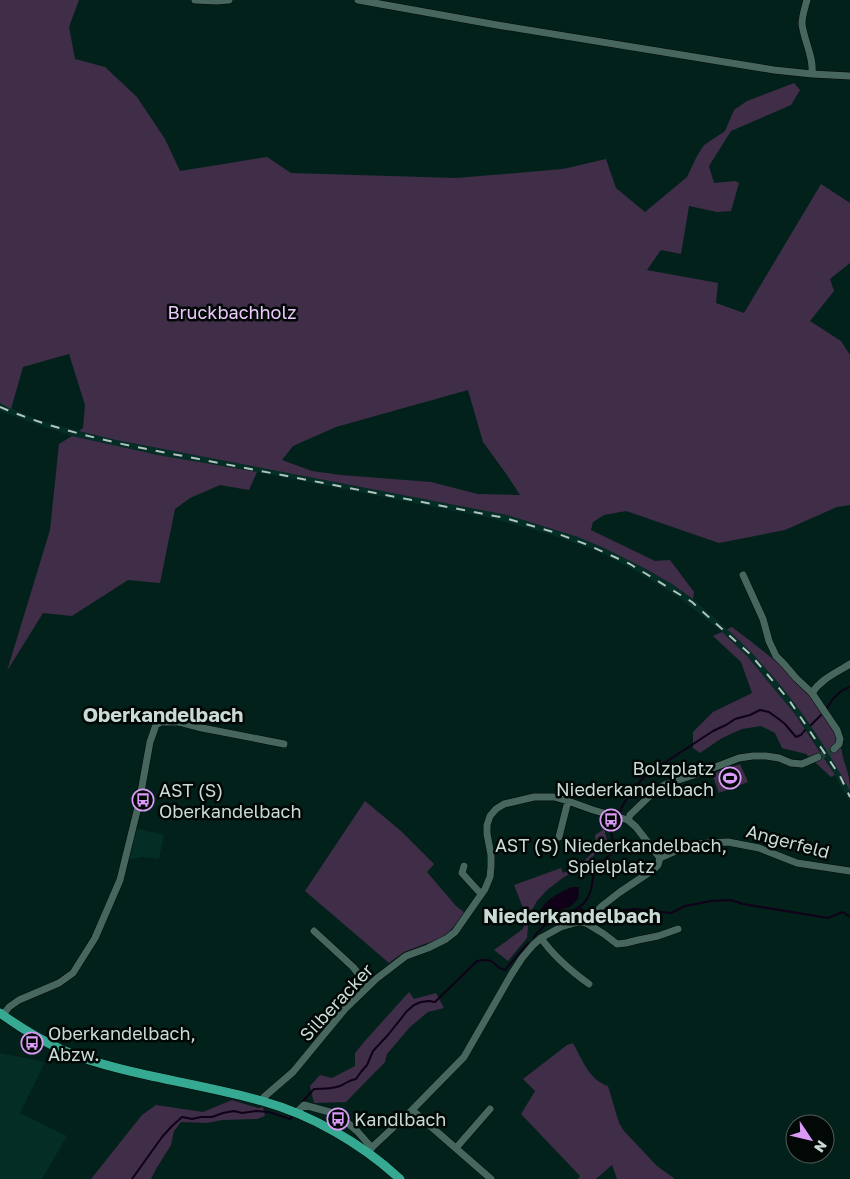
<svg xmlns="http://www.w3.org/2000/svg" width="850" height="1179" font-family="'Golos Text',sans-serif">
	<rect width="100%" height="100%" fill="#03211b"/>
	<path fill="#042d25" d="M0 403 41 421 116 440 507 515 578 537 604 548 644 568 672 584 693 599 727 629 760 661 791 697 837 766 850 791V802L825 758 795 714 747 656 722 632 681 599 648 578 600 552 549 534 490 518 257 472 158 455 72 436 24 420 0 411Z
		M135 828 164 835 159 859 142 857 128 860Z
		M0 1053 45 1062 20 1113 67 1136 42 1179H0Z"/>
	<path fill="#402d48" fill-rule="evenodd" d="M0 0H79L69 27 75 59 105 67 137 97 165 139 180 171 267 157 291 173 456 178 563 169 606 159 616 188 645 212 687 177 697 156 704 145 725 131 734 110 747 101 794 83 800 90 791 105 731 131 709 166 714 183 735 181 739 183 731 211 717 212 689 206 681 254 661 250 647 270 718 283 716 303 744 313 821 184 850 203V263L830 279 834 291 810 321 841 341 850 355V505L837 507 785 530 719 543 626 511 604 515 593 522 591 530 655 561 670 560 694 592 693 599 672 584 644 568 604 548 578 537 507 515 116 440 79 431 83 428 85 405 69 354 23 367 11 409 0 403ZM468 390 483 442 507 475 520 495 478 494 431 482 341 475 312 471 282 460 293 446 336 427Z
		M72 436 158 455 257 472 249 490 220 485 190 498 175 509 160 583 128 580 72 616 43 613 7 671 50 530 59 444Z
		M732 627C773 658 813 688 836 735 840 742 842 752 844 761 848 773 850 778 850 791 825 745 796 700 760 662 750 650 738 640 727 629Z
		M722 632 747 656 795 714 835 775 831 777 806 754 782 748 775 733 761 726 742 729 722 738 700 753 693 748V732L713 712 752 693 741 662 713 636Z
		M740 764 748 782 719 793 712 774Z
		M365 801 401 831 434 864 427 872 456 906 465 913 446 936 404 952 389 963 305 891Z
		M604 829 607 840 599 850 582 867 564 877 547 890 537 901 529 915 527 938 508 961 494 950 523 929 528 913 523 908 514 885 561 868 563 873 581 864 596 849 595 835Z
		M409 992 414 999 436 993 444 1008 428 1012 410 1027 387 1054 385 1062 346 1102 314 1103 310 1086 320 1075 332 1078 355 1066V1053L364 1042Z
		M573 1043C582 1059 589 1080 608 1086L619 1123 624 1131 657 1166 675 1179H617L612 1165 596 1179H578L580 1176 521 1114 535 1091 523 1079 567 1045Z
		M232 1100 258 1108 263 1107 265 1116 257 1119 222 1120 207 1123 181 1122 174 1131 171 1145 156 1169 151 1179H91L142 1115 156 1105 203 1112Z"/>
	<path fill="#100018" d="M572 887H579L578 899 570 907 562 909 541 924 538 920C540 901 557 894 572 887Z"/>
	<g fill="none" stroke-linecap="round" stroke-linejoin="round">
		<path stroke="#100018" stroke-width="2" d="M827 708C832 699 840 690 850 687
			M811 725 821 715
			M618 815C625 799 634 787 646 775L713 731 726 725 735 719 750 715 760 710 769 712 780 720 785 724 796 737 801 735 805 730
			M579 907 586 913 592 915
			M596 917 609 916 623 910 636 909 671 913 685 906 711 901 731 900 743 904 828 918 843 912 850 917
			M533 938C539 930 544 925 553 920 564 914 575 913 584 903 595 891 591 875 596 862L604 860 611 854 613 841 611 832 616 822
			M302 1102 314 1089C322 1089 332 1089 340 1086 347 1083 349 1080 356 1079L361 1072 367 1065 373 1051 388 1035 407 1011 414 1005 421 1002 429 1001 435 1002 477 961C499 957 491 967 505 970L528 943
			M132 1179 162 1137 172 1126 182 1117 192 1119 201 1117H212L223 1113 234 1111 242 1113 256 1111 269 1112 290 1119 292 1117"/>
		<path stroke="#213d37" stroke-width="7" stroke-dasharray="7 3.5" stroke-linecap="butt" d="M818 757 834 749"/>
		<g stroke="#000a06" stroke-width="8">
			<path id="minor" d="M195 0 217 1 229 0
				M358 0 497 25 774 70 812 74 850 76
				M807 0C805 7 802 16 802 24 804 41 814 57 812 74
				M743 575 763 619 769 641 776 656 784 664 796 678 812 693 837 730 840 739 839 744 834 749
				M812 693C821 679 836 673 850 664
				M161 722 170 713 179 722
				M628 820 630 815 657 789 666 784 697 774 739 758 753 756H766L779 758 791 763 802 764 818 757
				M559 837 568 801
				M464 866 462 873 481 894
				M586 923 604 934 617 944 626 943 638 940 658 936 678 929
				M314 931 353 967 368 986
				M541 938C554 957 571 971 589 984
				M3 1015 9 1007 19 1000 59 983 73 973 95 938 120 880 139 803 150 742 156 725 161 722H179L202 728 284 744
				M262 1101 264 1097 293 1072 345 1009 376 979 406 956 428 948 446 939 455 932 485 889 490 877 491 867V855L487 834V825L490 816 496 809 504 804 534 797H554L568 801 593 810 628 820 636 827 660 858
				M412 1110 491 1179
				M296 1113 304 1105 337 1114 357 1131 372 1148
				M456 1148 490 1109
				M367 1152 412 1110 464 1057 511 975 522 958 533 945 541 938 561 927 578 922 586 923 602 906 620 892 653 870 658 865 660 858 689 845 706 843 728 842 759 848 797 863 850 871"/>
		</g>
		<g stroke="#000a06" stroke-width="10">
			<path id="major" d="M0 1013C23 1030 54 1048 80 1057 139 1077 202 1084 262 1101 312 1115 361 1143 400 1179"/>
		</g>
		<use href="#minor" stroke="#47665e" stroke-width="7"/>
		<use href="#major" stroke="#36a992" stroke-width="9"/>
		<path stroke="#b1c3be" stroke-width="2" stroke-dasharray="9 9" stroke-linecap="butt" d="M0 407C42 425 86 436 131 446L505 518 553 532 588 545 630 564 692 602 750 654 789 700 840 776 850 797"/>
	</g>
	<defs>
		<g id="stadium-ring" transform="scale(1.125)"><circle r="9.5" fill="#010806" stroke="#db99f6" stroke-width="1.5"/><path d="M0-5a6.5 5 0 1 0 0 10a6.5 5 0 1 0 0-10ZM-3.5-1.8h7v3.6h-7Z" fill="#db99f6"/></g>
		<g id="bus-ring" transform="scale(1.125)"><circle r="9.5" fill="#010806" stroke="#db99f6" stroke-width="1.5"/><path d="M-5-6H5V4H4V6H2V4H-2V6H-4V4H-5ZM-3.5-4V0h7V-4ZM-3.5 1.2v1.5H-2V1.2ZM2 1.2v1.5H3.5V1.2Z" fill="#db99f6"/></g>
	</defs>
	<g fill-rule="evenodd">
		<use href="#stadium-ring" x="730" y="778"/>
		<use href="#bus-ring" x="143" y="800"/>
		<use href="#bus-ring" x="611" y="820"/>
		<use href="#bus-ring" x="32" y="1043"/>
		<use href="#bus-ring" x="338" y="1119"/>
	</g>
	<g text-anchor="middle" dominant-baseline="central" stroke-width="5" stroke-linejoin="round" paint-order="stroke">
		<g font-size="18" fill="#ecc7fc" stroke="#010806">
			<text x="232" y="312">Bruckbachholz</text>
		</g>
		<g font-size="18" fill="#cadbd6" stroke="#010806" text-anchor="start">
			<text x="714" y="768" text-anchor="end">Bolzplatz<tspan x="714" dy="21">Niederkandelbach</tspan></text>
			<text x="159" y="790">AST (S)<tspan x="159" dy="21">Oberkandelbach</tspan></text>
			<text x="611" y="845" text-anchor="middle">AST (S) Niederkandelbach,<tspan x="611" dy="21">Spielplatz</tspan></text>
			<text x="48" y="1033">Oberkandelbach,<tspan x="48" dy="21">Abzw.</tspan></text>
			<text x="354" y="1119">Kandlbach</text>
		</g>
		<g font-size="18" fill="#cadbd6" stroke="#010806">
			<text transform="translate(788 841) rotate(15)">Angerfeld</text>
			<text transform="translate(336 1002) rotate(-47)">Silberacker</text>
		</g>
		<g font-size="20" font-weight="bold" fill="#cadbd6" stroke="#010806">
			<text x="163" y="714">Oberkandelbach</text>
			<text x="572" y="915">Niederkandelbach</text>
		</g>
	</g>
	<g transform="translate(810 1139) rotate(125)"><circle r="24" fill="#010806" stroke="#515c59"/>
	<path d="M0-4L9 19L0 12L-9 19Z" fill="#db99f6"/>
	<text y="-8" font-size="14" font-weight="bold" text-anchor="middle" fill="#cadbd6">N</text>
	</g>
</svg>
